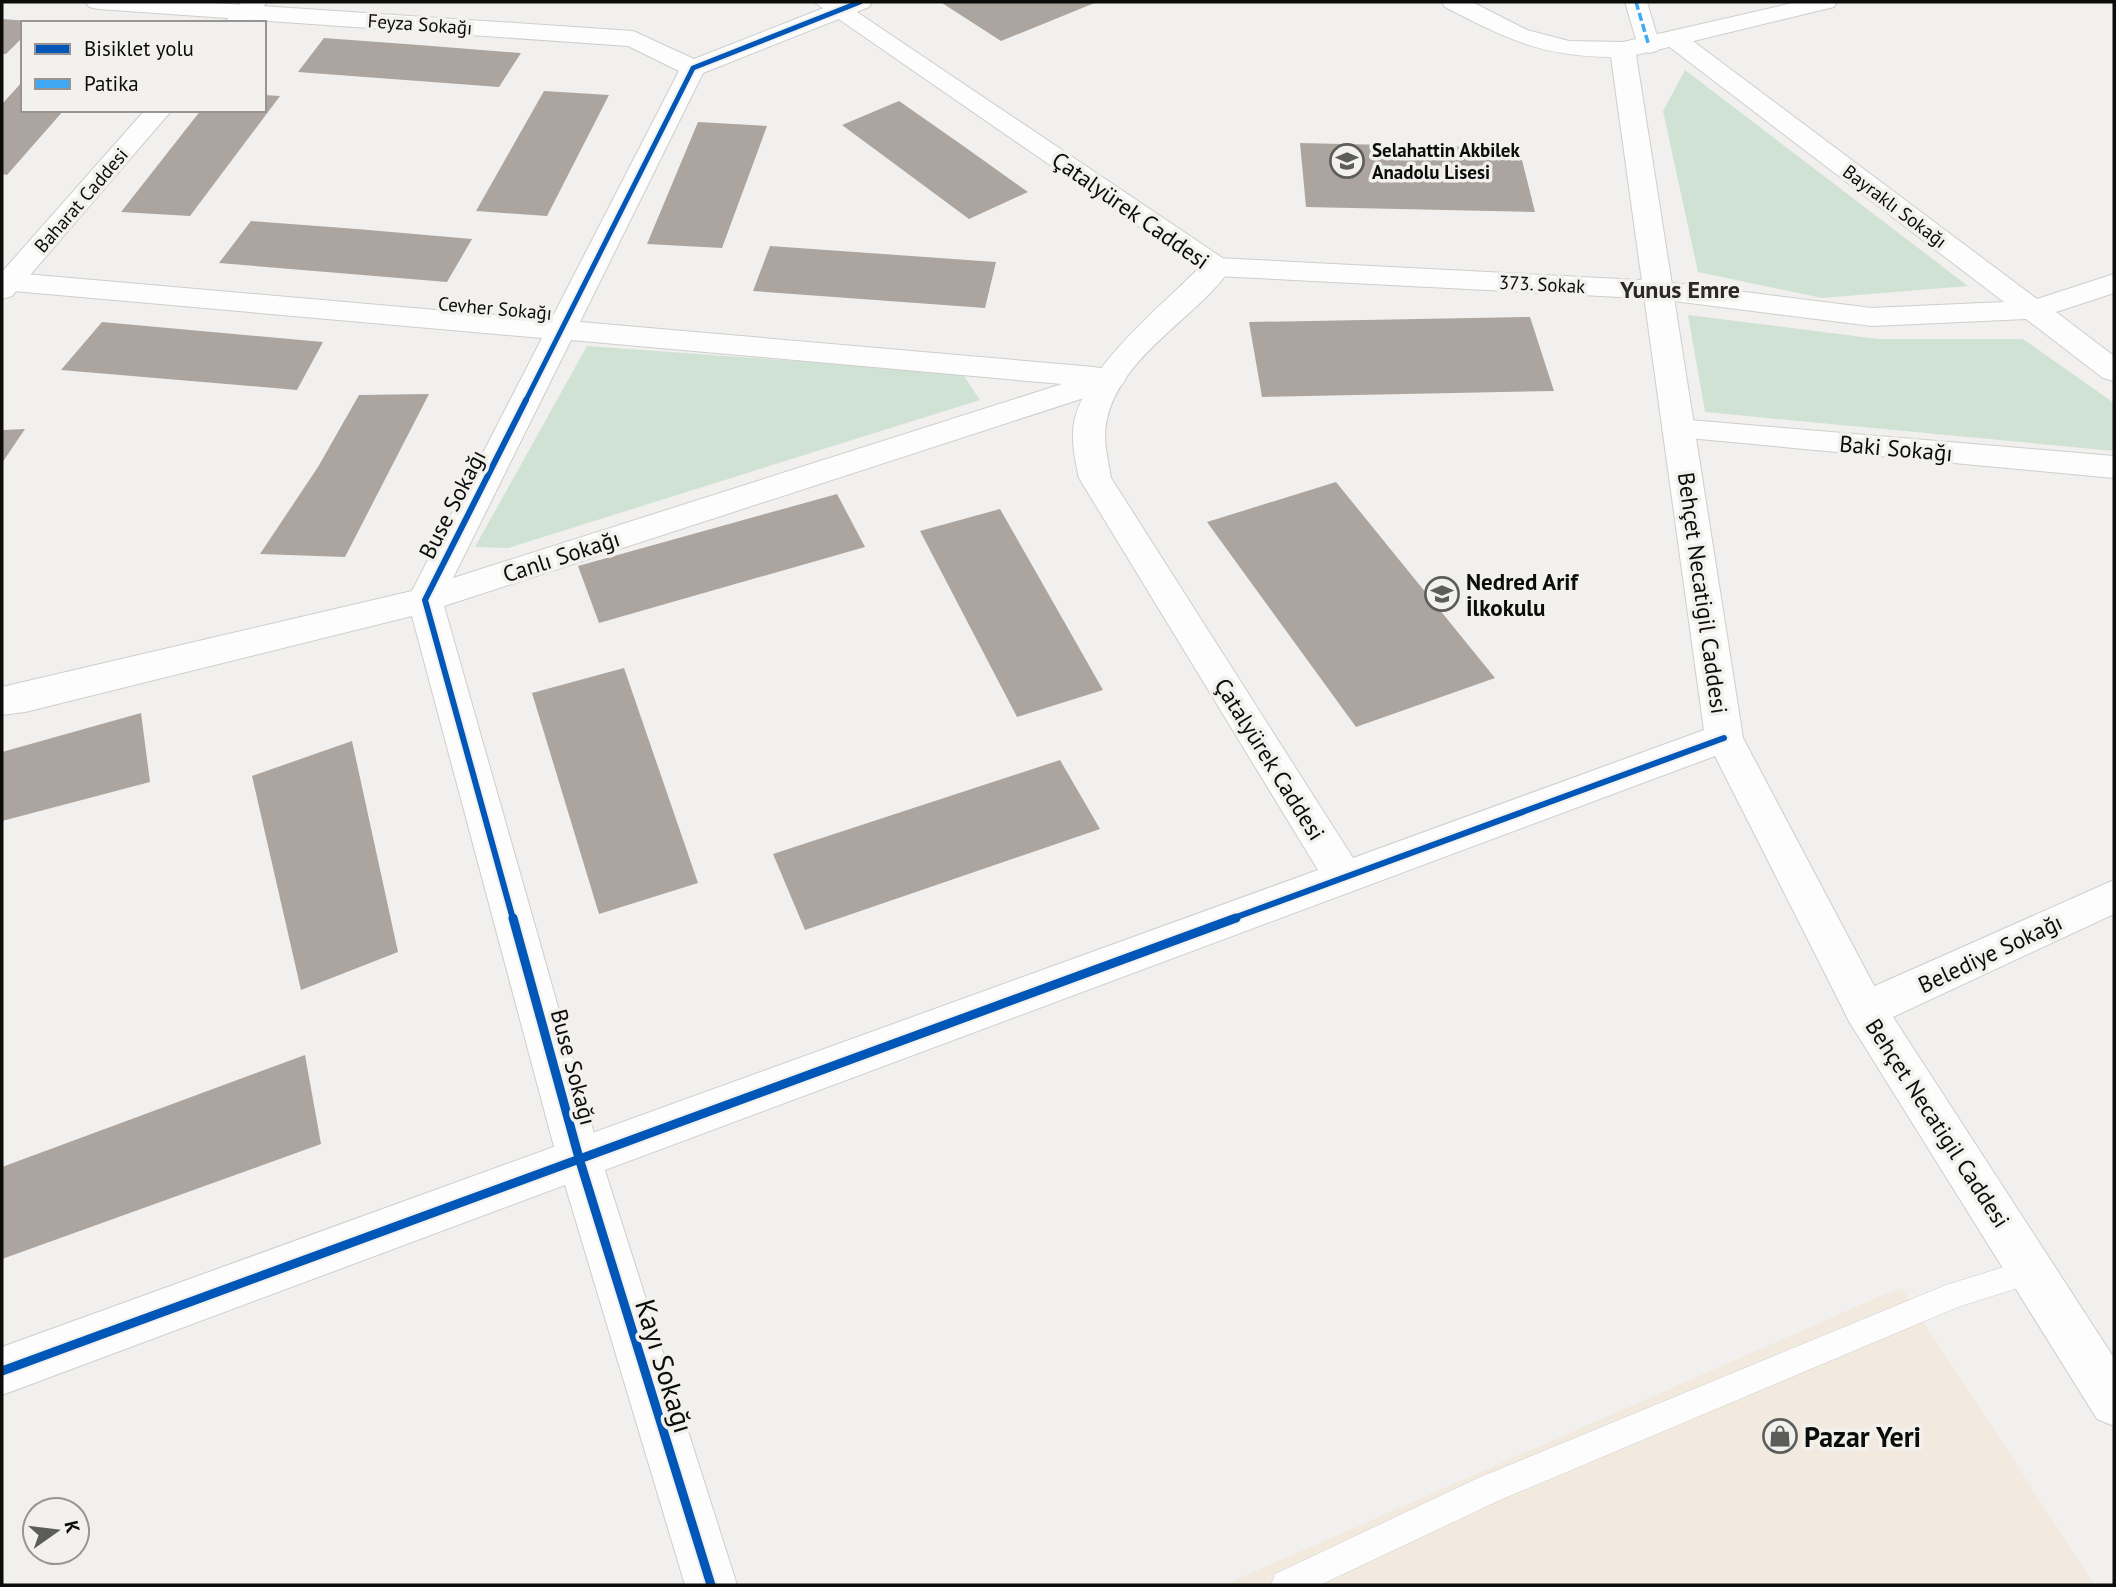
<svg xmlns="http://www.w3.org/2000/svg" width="2116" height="1587" font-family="'PT Sans',sans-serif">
	<rect width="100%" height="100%" fill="#f1f0ef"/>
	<path fill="#f2eade" d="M1901 1287 2095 1585H1224Z"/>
	<path fill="#d0e2d4" d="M1685 70 1968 286 1822 298 1698 272 1663 111Z
		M1688 315 1878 339H2023L2114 403V451L1705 412Z
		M587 346 962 373 980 400 508 548 475 547Z"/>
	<path fill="#aca59f" d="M946 2H1097L1001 41 942 3Z
		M2 19 29 21 23 23V37L6 54H2Z
		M324 38 419 45 521 53 499 87 298 72Z
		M23 81V110H64L7 175 2 174V104Z
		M544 91 609 95 547 216 476 211Z
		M264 95 280 96 190 216 121 212 201 110H264Z
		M899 101 962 145 1028 192 969 219 842 125Z
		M698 122 767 126 722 248 647 244Z
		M1300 143 1519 148 1535 212 1306 207Z
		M251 221 357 229 472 239 447 282 219 263Z
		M770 246 996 262 985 308 753 291Z
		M1530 317 1554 391 1262 397 1249 322Z
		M102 322 212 332 323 342 297 390 61 370Z
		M429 394 345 557 260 554 318 467 359 395Z
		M25 429 2 463V430Z
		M1336 482 1495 678 1356 727 1207 522Z
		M837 494 865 547 599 623 578 566Z
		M1000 509 1049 595 1103 690 1017 717 920 531Z
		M624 668 698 883 599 914 532 693Z
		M141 713 150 782 2 821V752Z
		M352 741 398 952 301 990 252 776Z
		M1060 760 1100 829 805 930 773 854Z
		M305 1055 321 1144 2 1259V1167Z"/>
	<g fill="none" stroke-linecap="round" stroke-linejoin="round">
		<g stroke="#cececd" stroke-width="1">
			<path id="service" d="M2033 1258 2043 1262 2047 1271 2043 1280 1958 1307 1500 1500 1320 1585H1271L1275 1574 1478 1478 1946 1285Z"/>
		</g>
		<g stroke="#cececd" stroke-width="2">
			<path id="pedestrian" d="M1625 2H1647L1660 46 1657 51 1649 53 1638 46Z"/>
		</g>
		<g stroke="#cececd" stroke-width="2">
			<path id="minor" d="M86 2H201L633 31 694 59 839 2H872L869 7 703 73 580 322 1094 367 1121 372 1126 379 1121 386 444 606 601 1158 737 1585H685L557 1158 412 616 25 712 2 715V687L412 591 542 338 2 290V272L551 320 679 71 628 46 98 9 89 7ZM571 340 1062 384 453 578Z
				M1676 32 1685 35 2037 299 2114 274V293L2056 312 2114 356V381L2103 378 2026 319 1872 326 1658 299 1217 276 1207 273 1202 267 1207 261 1217 258 1658 281 1872 308 2004 302 1667 45 1663 40 1667 35Z
				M1678 419 2114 456V478L1667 436 1662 429 1667 422Z
				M2114 880V914L1880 1023 1865 1028 1850 1023 1844 1010 1850 997Z"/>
		</g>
		<g stroke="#cececd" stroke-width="2">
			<path id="tertiary" d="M242 2H267L250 23H224Z
				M814 2H842L1227 261 1232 267C1196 319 1122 354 1107 419 1102 438 1108 459 1111 478L1353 858 1704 730 1611 57C1540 56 1507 39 1445 7L1442 2H1472L1527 30 1569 41 1623 42 1797 2H1837L1834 7 1636 55 1743 738 1880 997 2114 1358V1426L2097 1419 1850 1023 1715 756 2 1395V1347L1318 870 1079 478C1075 459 1070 438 1075 418 1091 362 1159 308 1199 268Z
				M145 110H172L12 296 2 299V272Z"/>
		</g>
		<use href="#service" fill="#fdfdfd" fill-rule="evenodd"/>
		<use href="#pedestrian" fill="#fdfdfd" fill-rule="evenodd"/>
		<use href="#minor" fill="#fdfdfd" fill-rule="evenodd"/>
		<use href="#tertiary" fill="#fdfdfd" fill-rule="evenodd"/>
		<path stroke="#3fa9f5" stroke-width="3.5" stroke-dasharray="8 3.5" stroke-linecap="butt" d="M1636 2 1649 46"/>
		<g stroke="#f2f1ee" stroke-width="9">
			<path id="cycleway-far2" d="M525 402 693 68 860 2"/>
		</g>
		<g stroke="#f2f1ee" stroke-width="10">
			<path id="cycleway-far1" d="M513 919 425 600 526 400
				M1231 919 1724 738"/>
		</g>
		<g stroke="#f2f1ee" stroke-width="13">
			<path id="cycleway" d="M513 918 579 1158 711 1585
				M2 1371 1236 918"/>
		</g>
		<use href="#cycleway-far2" stroke="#0057b8" stroke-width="5"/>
		<use href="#cycleway-far1" stroke="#0057b8" stroke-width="6"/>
		<use href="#cycleway" stroke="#0057b8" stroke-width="9"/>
	</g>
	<defs>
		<g id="school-ring" transform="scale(1.75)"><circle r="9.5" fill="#f2f1ee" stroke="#5c5c5b" stroke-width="1.5"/><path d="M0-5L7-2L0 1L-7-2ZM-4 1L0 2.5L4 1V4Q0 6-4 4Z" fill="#5c5c5b"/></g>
		<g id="shop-ring" transform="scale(1.75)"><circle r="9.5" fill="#f2f1ee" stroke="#5c5c5b" stroke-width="1.5"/><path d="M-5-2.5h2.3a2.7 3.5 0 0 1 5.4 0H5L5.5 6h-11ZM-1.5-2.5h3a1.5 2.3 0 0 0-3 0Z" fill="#5c5c5b"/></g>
	</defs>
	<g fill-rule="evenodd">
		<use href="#school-ring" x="1347" y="161"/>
		<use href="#school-ring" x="1442" y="594"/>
		<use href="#shop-ring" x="1780" y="1436"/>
	</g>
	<g text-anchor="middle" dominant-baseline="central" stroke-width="7" stroke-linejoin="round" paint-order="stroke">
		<g font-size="19" fill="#0c0c0b" stroke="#f2f1ee">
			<text transform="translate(420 24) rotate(4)">Feyza Sokağı</text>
			<text transform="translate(81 200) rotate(-49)">Baharat Caddesi</text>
			<text transform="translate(1895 206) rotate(37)">Bayraklı Sokağı</text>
			<text transform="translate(1542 284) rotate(3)">373. Sokak</text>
			<text transform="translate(495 308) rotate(5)">Cevher Sokağı</text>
		</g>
		<g font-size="19" font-weight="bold" fill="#0c0c0b" stroke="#f2f1ee" text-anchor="start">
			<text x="1372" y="150">Selahattin Akbilek<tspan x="1372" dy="22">Anadolu Lisesi</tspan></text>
		</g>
		<g font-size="23" fill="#0c0c0b" stroke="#f2f1ee">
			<text transform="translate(1131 210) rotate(35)">Çatalyürek Caddesi</text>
			<text transform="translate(1896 448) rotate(5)">Baki Sokağı</text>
			<text transform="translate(452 504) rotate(-63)">Buse Sokağı</text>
			<text transform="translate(561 556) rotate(-18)">Canlı Sokağı</text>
			<text transform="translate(1703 593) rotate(82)">Behçet Necatigil Caddesi</text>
			<text transform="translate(1270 759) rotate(58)">Çatalyürek Caddesi</text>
			<text transform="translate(1990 953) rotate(-25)">Belediye Sokağı</text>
			<text transform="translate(574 1067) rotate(75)">Buse Sokağı</text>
			<text transform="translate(1938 1123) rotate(57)">Behçet Necatigil Caddesi</text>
		</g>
		<g font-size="23" font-weight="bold" fill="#0c0c0b" stroke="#f2f1ee" text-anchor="start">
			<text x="1466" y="581">Nedred Arif<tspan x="1466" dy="26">İlkokulu</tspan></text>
		</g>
		<g font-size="24" font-weight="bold" fill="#2b2a28" stroke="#f2f1ee">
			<text x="1680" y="289">Yunus Emre</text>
		</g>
		<g font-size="28" fill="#0c0c0b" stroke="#f2f1ee">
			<text transform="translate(665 1366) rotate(73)">Kayı Sokağı</text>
		</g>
		<g font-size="28" font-weight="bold" fill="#0c0c0b" stroke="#f2f1ee" text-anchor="start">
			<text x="1804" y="1436">Pazar Yeri</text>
		</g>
	</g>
	<rect width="2116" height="1587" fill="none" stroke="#0c0c0b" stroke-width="7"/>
	<rect x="21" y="21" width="245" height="91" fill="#f2f1ee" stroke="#969593" stroke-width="2"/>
	<rect x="35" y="44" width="35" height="10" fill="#0057b8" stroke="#969593" stroke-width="2"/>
	<text x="84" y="56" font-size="21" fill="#0c0c0b">Bisiklet yolu</text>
	<rect x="35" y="79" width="35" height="10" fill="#3fa9f5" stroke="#969593" stroke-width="2"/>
	<text x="84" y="91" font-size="21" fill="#0c0c0b">Patika</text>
	<g transform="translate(56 1531) rotate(76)"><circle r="33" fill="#f2f1ee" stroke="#969593" stroke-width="2"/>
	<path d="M0-5L12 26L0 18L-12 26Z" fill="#5c5c5b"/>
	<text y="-10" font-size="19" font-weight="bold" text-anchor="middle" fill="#0c0c0b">K</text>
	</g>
</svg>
